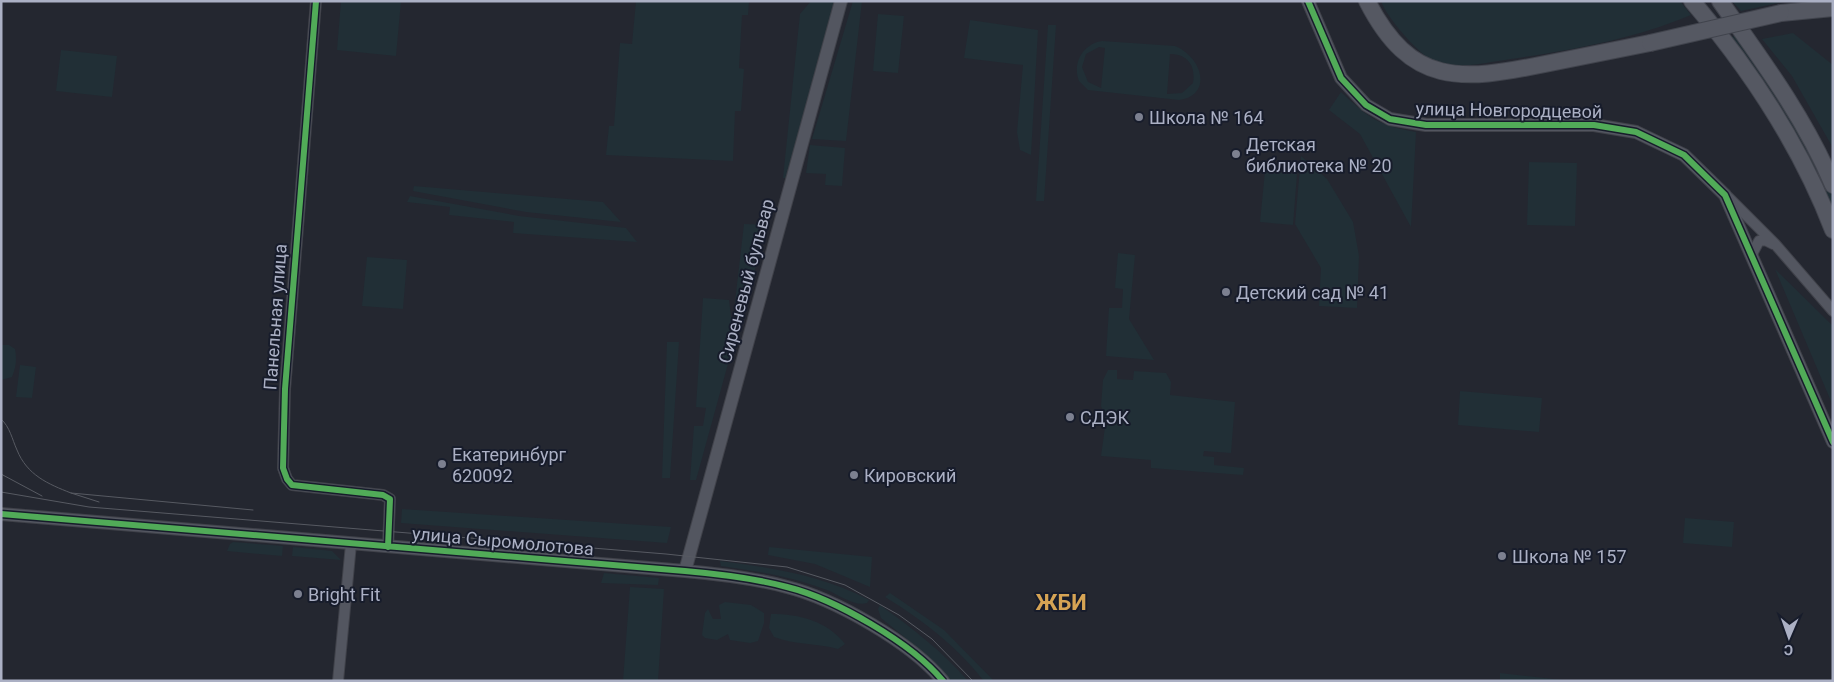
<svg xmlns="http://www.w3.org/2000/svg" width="1834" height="682" font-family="Roboto,sans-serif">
	<rect width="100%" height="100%" fill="#242730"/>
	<path fill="#212f36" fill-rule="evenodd" d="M341 1H401L396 56 337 50Z
		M636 1H749L748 15H742L739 68 744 69 741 111H735L733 161 606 155 609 126H614L620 43 632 44Z
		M811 1H837L788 178H783L800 14Z
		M853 1H862L846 141 812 139Z
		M1381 1H1680L1691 15C1634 39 1572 50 1511 59 1490 62 1460 69 1439 64 1423 60 1386 17 1381 1Z
		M1732 1H1787L1741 11Z
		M878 14 904 16 898 73 873 71Z
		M970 20 1038 30 1031 155 1020 150 1017 132 1023 65 964 58Z
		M1048 25H1056L1044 201H1036Z
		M1793 33 1833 65V148L1792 76 1762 39Z
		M1736 35 1772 85 1819 166 1833 197V216L1730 38Z
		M1102 41 1175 46C1204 58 1212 96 1179 100L1088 90 1079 81C1072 63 1083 44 1102 41ZM1099 47 1105 48 1101 88 1088 82 1082 67 1086 54ZM1170 54C1187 54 1196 65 1193 83L1182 93 1167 94Z
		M61 50 117 56 112 97 56 91Z
		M1341 92C1369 118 1377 125 1416 132L1411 227 1360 134 1329 110Z
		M810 145 845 148 842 186 825 185 826 174 806 173Z
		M1301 156 1327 179 1353 222 1359 256 1357 308 1319 306 1321 268 1295 224Z
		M1529 162 1577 163 1575 226 1527 225Z
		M1265 171 1297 174 1293 225 1260 222Z
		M414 186 603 202 621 222 526 212 413 191Z
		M410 196 519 216 626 228 637 242 513 233 514 222 449 215 450 207 407 202Z
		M744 224 767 225 739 329 735 302Z
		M1118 253 1135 255 1129 319 1154 360 1106 356 1109 308H1122L1123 289 1115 288Z
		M367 257 407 260 403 309 362 306Z
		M1775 269 1833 326V406Z
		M703 298 729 300 734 342 696 480H690L694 426H703L706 408 696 407Z
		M667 342H679L670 478H662Z
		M1 345H9L15 349C17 360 16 367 12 377L1 380Z
		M20 365 36 367 32 398 16 397Z
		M1108 370H1117V379L1133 380 1134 371 1166 373 1171 382 1170 395 1235 402 1231 453 1204 451 1203 456 1214 457V465L1244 468 1243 475 1151 468V460L1101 456 1106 420 1101 406 1103 380Z
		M1460 391 1542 398 1539 432 1458 425Z
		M402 509 671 527 667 543 401 523Z
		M1685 518 1734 522 1732 547 1683 543Z
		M233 542 283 546 282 556 227 551 230 544Z
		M293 547 332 551 341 560 292 556Z
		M769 547 872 557 870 587 815 564 768 555Z
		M720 561C773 568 822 575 869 600L867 603C855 607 839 595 827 590 793 577 757 571 721 566Z
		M604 573 659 578 658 585 601 583Z
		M630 587 664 589 658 681H623Z
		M890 593 944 630 994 681H984C956 646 923 620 885 597Z
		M725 602 751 605 764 613V623L758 641 750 643 730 640 728 634 717 640 705 638 702 635 705 613 708 609 713 619H721L719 605Z
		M880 605C912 628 942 651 968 681H951L924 653 881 618 878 609Z
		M771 614C800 614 827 621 845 644L838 649C817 643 795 645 774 637L769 628Z
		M1500 673 1572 681H1500Z"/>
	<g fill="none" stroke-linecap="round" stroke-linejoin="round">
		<g stroke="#40424a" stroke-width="12">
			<path id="minor" d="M316 1 285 389 283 468 287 479 292 485 383 495 390 499 388 547
				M1728 197 1775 244 1833 311
				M1752 254 1759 241 1765 240 1773 244
				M338 681 351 544"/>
		</g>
		<g stroke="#40424a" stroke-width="14">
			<path id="tertiary" d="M1308 1 1341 78 1366 105 1390 119 1426 125H1594L1636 132 1684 155 1725 195 1833 442
				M1 514 685 571C719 574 754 578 787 587 835 599 912 643 943 681
				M685 571 841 1"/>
		</g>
		<g stroke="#41444d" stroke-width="18">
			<path id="primary" d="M1367 1C1411 87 1461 81 1545 64 1580 57 1615 50 1650 43
				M1692 1C1750 69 1801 147 1833 230
				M1720 1C1761 59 1805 118 1833 185
				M1781 13 1833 8"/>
		</g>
		<use href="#minor" stroke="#535660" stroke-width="10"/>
		<use href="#tertiary" stroke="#535660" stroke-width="12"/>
		<use href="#primary" stroke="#555862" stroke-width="16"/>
		<path stroke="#575a62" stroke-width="1" d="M1 419C10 427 12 439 17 450 27 475 48 484 71 493L253 510
			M1 474 42 496
			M1 492 89 507 666 554 787 567 845 585 899 615 932 639 973 681
			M71 493 99 502"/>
		<g stroke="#41444d" stroke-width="18" stroke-linecap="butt">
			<path id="primary-bridge" d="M1650 43 1781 13"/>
		</g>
		<use href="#primary-bridge" stroke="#555862" stroke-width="16"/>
		<g stroke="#171c2b" stroke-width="9">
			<path id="cycleway" d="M316 1 285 389 283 468 287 479 292 485 383 495 390 499 388 547
				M1308 1 1341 78 1366 105 1390 119 1426 125H1594L1636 132 1684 155 1725 195 1833 442
				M1 514 685 571C719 574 754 578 787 587 835 599 912 643 943 681"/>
		</g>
		<use href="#cycleway" stroke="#51ab58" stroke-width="6"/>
	</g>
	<g fill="#7c8090" stroke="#171c2b" stroke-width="2">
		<circle cx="1139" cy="117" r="5"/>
		<circle cx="1236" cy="154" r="5"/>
		<circle cx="1226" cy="292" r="5"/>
		<circle cx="1070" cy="417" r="5"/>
		<circle cx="442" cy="464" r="5"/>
		<circle cx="854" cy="475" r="5"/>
		<circle cx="1502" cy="556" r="5"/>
		<circle cx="298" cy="594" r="5"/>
	</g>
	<g text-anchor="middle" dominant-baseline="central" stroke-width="4" stroke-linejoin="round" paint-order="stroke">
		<g font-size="18" fill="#abb0c4" stroke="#171c2b">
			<text transform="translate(1509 110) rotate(1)">улица Новгородцевой</text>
			<text transform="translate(746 281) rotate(-75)">Сиреневый бульвар</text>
			<text transform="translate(275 317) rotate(-86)">Панельная улица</text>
			<text transform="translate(503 541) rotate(5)">улица Сыромолотова</text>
		</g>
		<g font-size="18" fill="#abb0c4" stroke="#171c2b" text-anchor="start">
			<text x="1149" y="117">Школа № 164</text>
			<text x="1246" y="144">Детская<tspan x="1246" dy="21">библиотека № 20</tspan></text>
			<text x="1236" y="292">Детский сад № 41</text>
			<text x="1080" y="417">СДЭК</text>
			<text x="452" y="454">Екатеринбург<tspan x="452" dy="21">620092</tspan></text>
			<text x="864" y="475">Кировский</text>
			<text x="1512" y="556">Школа № 157</text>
			<text x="308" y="594">Bright Fit</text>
		</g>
		<g font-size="22" font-weight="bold" fill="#d6a454" stroke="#171c2b">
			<text x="1061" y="602">ЖБИ</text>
		</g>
	</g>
	<rect width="1834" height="682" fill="none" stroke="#abb0c4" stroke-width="5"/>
	<g transform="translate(1789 637) rotate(182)" stroke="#171c2b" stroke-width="4" paint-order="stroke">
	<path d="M0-4L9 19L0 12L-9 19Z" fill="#abb0c4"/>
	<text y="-8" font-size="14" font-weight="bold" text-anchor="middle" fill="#abb0c4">С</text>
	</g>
</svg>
